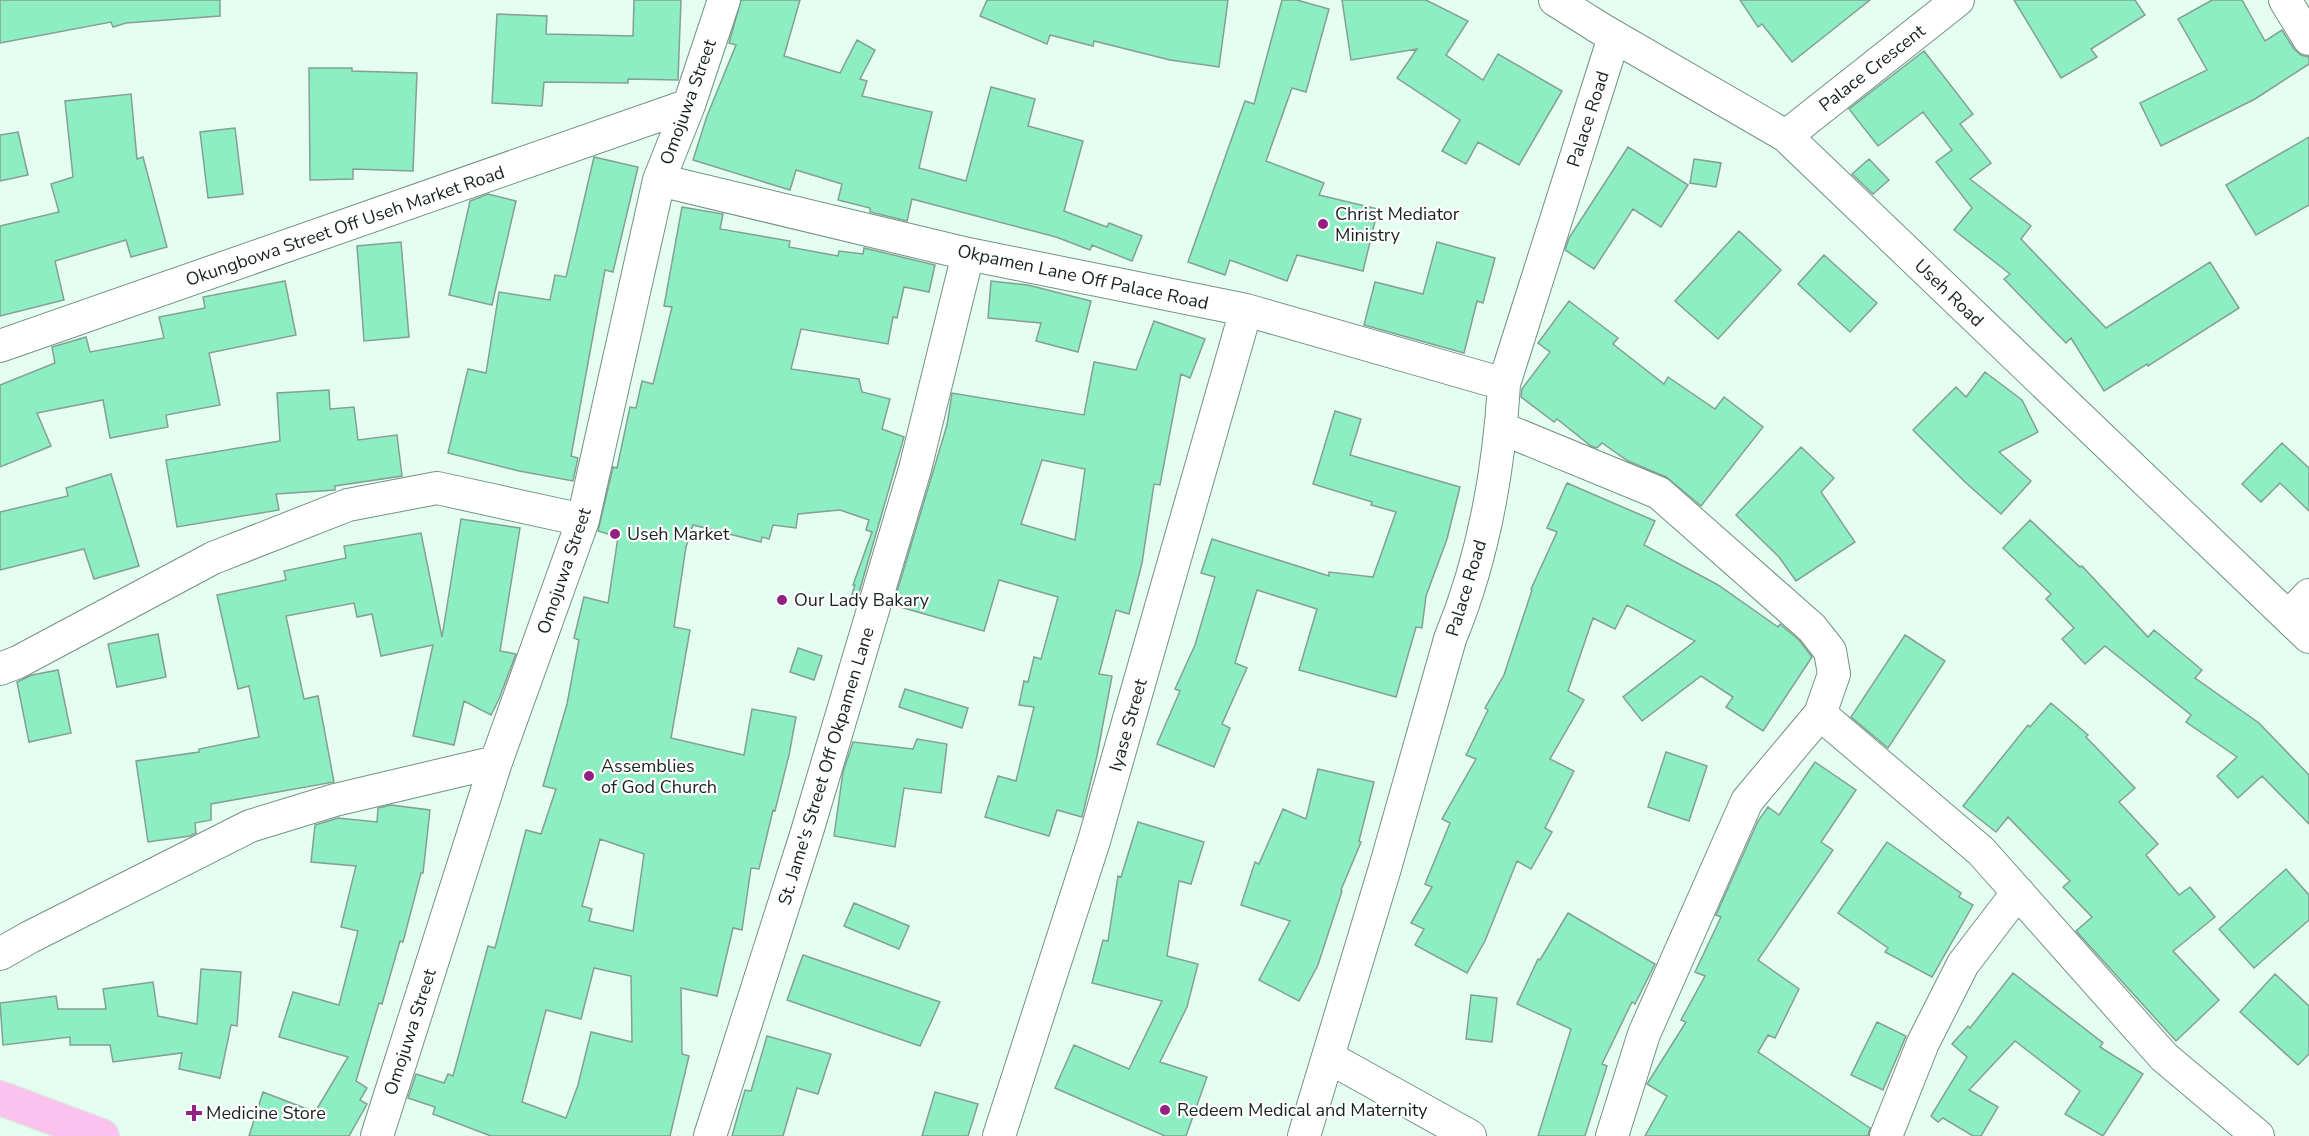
<svg xmlns="http://www.w3.org/2000/svg" width="2309" height="1136" font-family="'Nunito Sans',sans-serif">
	<rect width="100%" height="100%" fill="#e5fef2"/>
	<path fill="#8dedc3" stroke="#84a093" stroke-width="1.5" fill-rule="evenodd" d="M0 0H220V16L126 23 113 27 111 22 0 43Z
		M634 0H681L678 80 628 79V83L544 82 542 106 492 103 497 14 547 16 546 34 633 36Z
		M741 0H800L784 56 840 73 857 40 875 50 860 79 867 81 862 96 932 112 919 168 966 181 991 87 1035 99 1028 126 1083 141 1064 211 1107 227 1109 223 1142 236 1132 261 1092 245 1090 250 1056 237 912 199 907 221 870 212V208L838 200 842 184 796 170 790 190 693 160 707 116 736 45 729 43Z
		M987 0H1228L1219 67 1170 60 1094 41 1093 46 1050 35 1047 44 980 16Z
		M1282 0H1297L1329 9 1306 92 1292 88 1266 161 1324 183 1319 195 1378 209 1363 271 1297 255 1287 281 1230 260 1225 275 1188 262 1245 101 1254 104Z
		M1342 0H1426L1468 21 1446 55 1483 80 1498 54 1562 91 1519 165 1478 142 1466 164 1442 151 1460 120 1397 78 1417 49 1351 60Z
		M1740 0H1870L1792 62 1762 24 1758 27Z
		M2014 0H2135L2145 15 2091 49 2097 57 2061 78Z
		M2212 0H2242L2265 41 2282 30 2294 49 2301 55 2309 57V64L2255 99 2161 146 2140 103 2207 70 2178 19Z
		M1924 51 1973 114 1960 124 1991 163 1970 179 2031 226 2021 239 2106 328 2210 262 2239 308 2148 366 2147 364 2104 391 2071 338 2066 343 2004 279 2010 274 1954 230 1972 208 1936 162 1952 150 1923 112 1878 146 1849 109Z
		M309 68H352V71L417 73 413 171 353 169V179L310 180Z
		M131 94 137 159 143 157 167 247 131 257 126 240 55 261 64 300 0 316V226L59 212 51 184 73 177 65 101Z
		M235 128 243 194 208 198 200 132Z
		M18 132 28 175 0 181V135Z
		M2309 137V205L2256 235 2226 185Z
		M1628 147 1688 185 1661 227 1633 209 1594 269 1565 250 1569 238Z
		M594 157 638 167 613 272 605 270 571 456 578 458 573 481 519 471 448 453 468 369 486 373 499 292 550 300 555 275 566 277Z
		M1694 159 1721 163 1716 187 1690 183Z
		M1869 159 1889 180 1873 194 1852 174Z
		M488 194 516 201 492 305 449 295 470 201Z
		M682 207 723 214 720 229 790 241 789 247 838 256 839 251 863 254 864 248 935 265 929 292 904 287 897 318 893 317 888 344 801 329 791 369 859 379 862 392 890 399 882 429 904 437 858 596 852 594 855 585H853L872 532 866 530 869 520 840 510 798 514 796 528 773 525 769 539 762 537 761 542 693 525 686 547 674 627 690 630 671 738 744 755 752 709 796 717 789 755 775 811 773 810 759 869 751 868 742 930 733 928 717 996 681 988 682 1054 689 1056 670 1136H491L433 1114 435 1107 408 1098 416 1074 444 1083 448 1074 453 1076 488 946 495 948 526 830 541 834 556 789 543 786 567 704 579 640 574 638 584 597 608 603 618 537 598 531 613 467 617 468 630 407 636 408 642 381 653 384 672 307 664 306ZM600 839 644 854 633 931 589 921 592 909 582 906ZM594 968 631 976 632 1042 591 1032 578 1085 566 1118 522 1102 546 1010 581 1019Z
		M1739 231 1781 270 1718 339 1675 301Z
		M401 242 409 337 364 341 357 246Z
		M1437 242 1495 258 1483 303 1477 301 1464 353 1364 325 1375 282 1423 294Z
		M1824 255 1877 303 1850 332 1798 284Z
		M285 281 296 335 209 353 220 405 166 415 168 427 110 438 103 400 37 413 51 446 0 467V385L55 363 52 347 86 337 90 352 164 338 159 317 205 308 203 297Z
		M991 281 1028 285 1091 301 1078 352 1036 341 1041 323 988 318Z
		M1569 301 1618 338 1613 344 1664 384 1668 377 1715 409 1724 397 1763 427 1701 506 1666 477 1628 461 1602 443 1597 448 1591 446 1557 419 1554 422 1521 397 1522 389 1550 352 1538 343Z
		M1154 321 1205 339 1190 378 1181 374 1160 485 1154 484 1142 563 1129 614 1116 610 1099 674 1112 676 1097 756 1082 817 1057 810 1049 836 985 817 998 776 1016 781 1034 707 1019 705 1024 681 1028 682 1034 657 1041 659 1058 597 999 580 984 631 893 605 947 425 952 393 1084 415 1094 362 1136 370ZM1042 460 1085 469 1075 540 1021 524Z
		M1985 372 2022 400 2038 432 1999 452 2031 481 2001 514 1965 482 1913 430 1956 387 1966 397Z
		M329 390 330 409 354 407 358 440 397 435 402 476 335 486V490L276 494 279 510 177 527 166 460 280 441 277 393Z
		M1335 411 1361 419 1350 455 1460 487 1447 539 1426 596 1422 628 1416 627 1396 697 1299 670 1317 609 1257 590 1235 663 1247 668 1222 724 1230 728 1214 767 1157 744 1180 691 1175 689 1195 645 1215 577 1201 573 1212 539 1329 576V572L1373 577 1396 512 1371 505 1372 502 1313 484Z
		M2282 443 2309 468V511L2280 483 2261 502 2242 484Z
		M1801 447 1834 478 1821 492 1855 542 1796 581 1779 557 1736 515Z
		M111 474 139 566 94 579 84 549 0 570V512L68 496 66 488Z
		M1567 483 1655 521 1644 545 1718 585 1778 627 1780 624 1799 640 1812 657 1763 731 1726 707 1733 697 1701 676 1642 721 1623 697 1695 641 1627 605 1615 629 1593 618 1568 691 1584 700 1550 759 1574 771 1545 828 1552 832 1531 869 1517 861 1485 941 1467 973 1415 945 1424 929 1411 923 1432 887 1425 884 1450 823 1442 819 1476 759 1466 755 1488 710 1485 708 1504 675 1532 590 1531 589 1557 532 1547 528Z
		M461 519 520 528 500 651 516 654 499 699 491 715 464 701 454 745 413 736 433 645 381 656 372 614 357 617 354 603 286 616 304 699 318 696 334 782 211 804V820L195 823 196 833 190 836 148 842 136 761 199 752V749L259 737 249 686 238 689 217 595 286 580 284 571 346 558 344 546 421 533 442 637Z
		M2030 520 2080 567 2082 566 2148 637 2154 630 2202 670 2195 678 2259 723 2309 775V824L2262 776 2238 798 2217 776 2237 757 2186 722 2191 715 2105 646 2085 664 2062 639 2074 628 2046 599 2051 594 2003 548Z
		M158 634 166 677 117 687 108 644Z
		M1905 635 1945 661 1888 748 1851 717Z
		M798 648 822 656 814 680 790 672Z
		M58 670 71 733 29 742 17 682 32 675Z
		M905 689 968 708 962 728 899 707Z
		M2051 703 2088 735 2086 737 2135 788 2119 802 2158 844 2146 855 2179 895 2190 887 2215 917 2173 951 2219 1000 2176 1041 2076 931 2092 917 2063 887 2070 881 2008 817 1996 832 1963 806 2028 725 2030 727Z
		M917 739 947 744 941 793 904 788 895 847 834 836 843 772 853 742 913 749Z
		M1666 752 1707 766 1689 821 1648 807Z
		M1815 762 1856 790 1821 842 1833 850 1758 960 1799 989 1775 1038 1768 1035 1758 1052 1870 1128 1868 1136H1645L1667 1096 1647 1084 1686 1022 1681 1020 1705 976 1695 972 1721 917 1716 915 1758 821 1768 807 1779 815Z
		M1318 769 1374 782 1359 841 1361 842 1341 890 1342 891 1318 965 1299 1001 1259 980 1290 921 1241 905 1255 862 1259 864 1283 809 1306 819Z
		M391 805 430 810 423 873H421L403 942 400 941 382 1004 379 1003 356 1081 367 1088 360 1100 367 1104 349 1136H249L263 1092 315 1112 348 1057 279 1037 293 992 339 1005 358 931 341 927 356 866 311 862 315 825 338 818 377 822 378 808Z
		M1138 822 1204 842 1191 884 1179 881 1167 956 1198 964 1187 1007 1160 1062 1207 1077 1186 1136H1165L1055 1088 1074 1045 1129 1069 1162 1001 1092 983 1103 940 1108 941 1118 876 1121 877Z
		M1887 842 1961 893 1959 897 1973 905 1932 977 1885 952 1888 948 1838 913Z
		M2286 869 2309 895V920L2254 968 2219 929Z
		M854 903 909 926 899 949 844 926Z
		M1568 913 1655 964 1635 1004 1632 1002 1602 1064 1607 1066 1585 1136H1538L1571 1029 1517 1004 1538 959 1540 960Z
		M803 955 940 1002 920 1046 787 1000Z
		M201 969 241 972 237 1026 231 1025 220 1078 179 1069 182 1053 113 1062 110 1045H70V1037L3 1045 0 1003 56 996 58 1009H106L103 989 153 982 158 1016 197 1024Z
		M2013 973 2103 1043 2100 1047 2143 1074 2103 1136 2065 1114 2080 1091 2015 1041 1969 1090 1998 1107 1981 1136H1973L1943 1118 1938 1122 1931 1116 1967 1057 1952 1044 1968 1026 1970 1028Z
		M2275 974 2309 1006V1054L2298 1065 2240 1012Z
		M1471 995 1497 998 1492 1042 1466 1039Z
		M1877 1022 1906 1036 1883 1090 1851 1075Z
		M767 1036 831 1054 818 1094 797 1088 783 1136H732L745 1090 751 1091Z
		M935 1092 978 1104 968 1136H922Z"/>
	<g fill="none" stroke-linecap="round" stroke-linejoin="round">
		<g stroke="#759183" stroke-width="34">
			<path id="street" d="M2285 0 2309 39
				M1596 26 1786 136 2309 637
				M1786 136 1958 0
				M659 180 968 254 1246 310 1504 384
				M0 346 689 105
				M1501 428 1659 493 1812 628 1830 651 1834 674 1820 714
				M2288 617 2309 595
				M0 669 18 662 213 558 348 505 437 488 583 520
				M0 954 30 937 250 826 335 800 496 762
				M1328 1057 1470 1136
				M377 1136 496 762 583 520 659 180 689 105 724 0
				M710 1136 806 835 915 469 968 254
				M999 1136 1094 841 1246 310
				M1304 1136 1385 868 1450 639C1483 559 1499 471 1504 384L1614 37 1555 0
				M1612 1136 1644 1034 1747 801 1820 714 1981 851 2164 1057 2258 1136
				M1886 1136 1923 1043 1963 964 2018 892"/>
		</g>
		<g stroke="#dfe0e0" stroke-width="36">
			<path id="primary" d="M0 1098 102 1136"/>
		</g>
		<use href="#street" stroke="#fff" stroke-width="32"/>
		<use href="#primary" stroke="#fbc1ef" stroke-width="33"/>
	</g>
	<g fill="#922182" stroke="#fff" stroke-width="2">
		<circle cx="1323" cy="224" r="6"/>
		<circle cx="615" cy="534" r="6"/>
		<circle cx="782" cy="600" r="6"/>
		<circle cx="589" cy="776" r="6"/>
		<circle cx="1165" cy="1110" r="6"/>
		<path d="M191 1104h6v6h6v6h-6v6h-6v-6h-6v-6h6z"/>
	</g>
	<g text-anchor="middle" dominant-baseline="central" stroke-width="4.5" stroke-linejoin="round" paint-order="stroke">
		<g font-size="18" fill="#19241f" stroke="#fff">
			<text transform="translate(1872 68) rotate(-38)">Palace Crescent</text>
			<text transform="translate(688 102) rotate(-70)">Omojuwa Street</text>
			<text transform="translate(1588 119) rotate(-72)">Palace Road</text>
			<text transform="translate(345 226) rotate(-19)">Okungbowa Street Off Useh Market Road</text>
			<text transform="translate(1083 277) rotate(12)">Okpamen Lane Off Palace Road</text>
			<text transform="translate(1949 293) rotate(44)">Useh Road</text>
			<text transform="translate(564 571) rotate(-71)">Omojuwa Street</text>
			<text transform="translate(1466 588) rotate(-73)">Palace Road</text>
			<text transform="translate(1128 725) rotate(-74)">Iyase Street</text>
			<text transform="translate(826 766) rotate(-73)">St. Jame's Street Off Okpamen Lane</text>
			<text transform="translate(410 1032) rotate(-72)">Omojuwa Street</text>
		</g>
		<g font-size="18" fill="#19241f" stroke="#fff" text-anchor="start">
			<text x="1335" y="214">Christ Mediator<tspan x="1335" dy="21">Ministry</tspan></text>
			<text x="627" y="534">Useh Market</text>
			<text x="794" y="600">Our Lady Bakary</text>
			<text x="601" y="766">Assemblies<tspan x="601" dy="21">of God Church</tspan></text>
			<text x="1177" y="1110">Redeem Medical and Maternity</text>
			<text x="206" y="1113">Medicine Store</text>
		</g>
	</g>
</svg>
